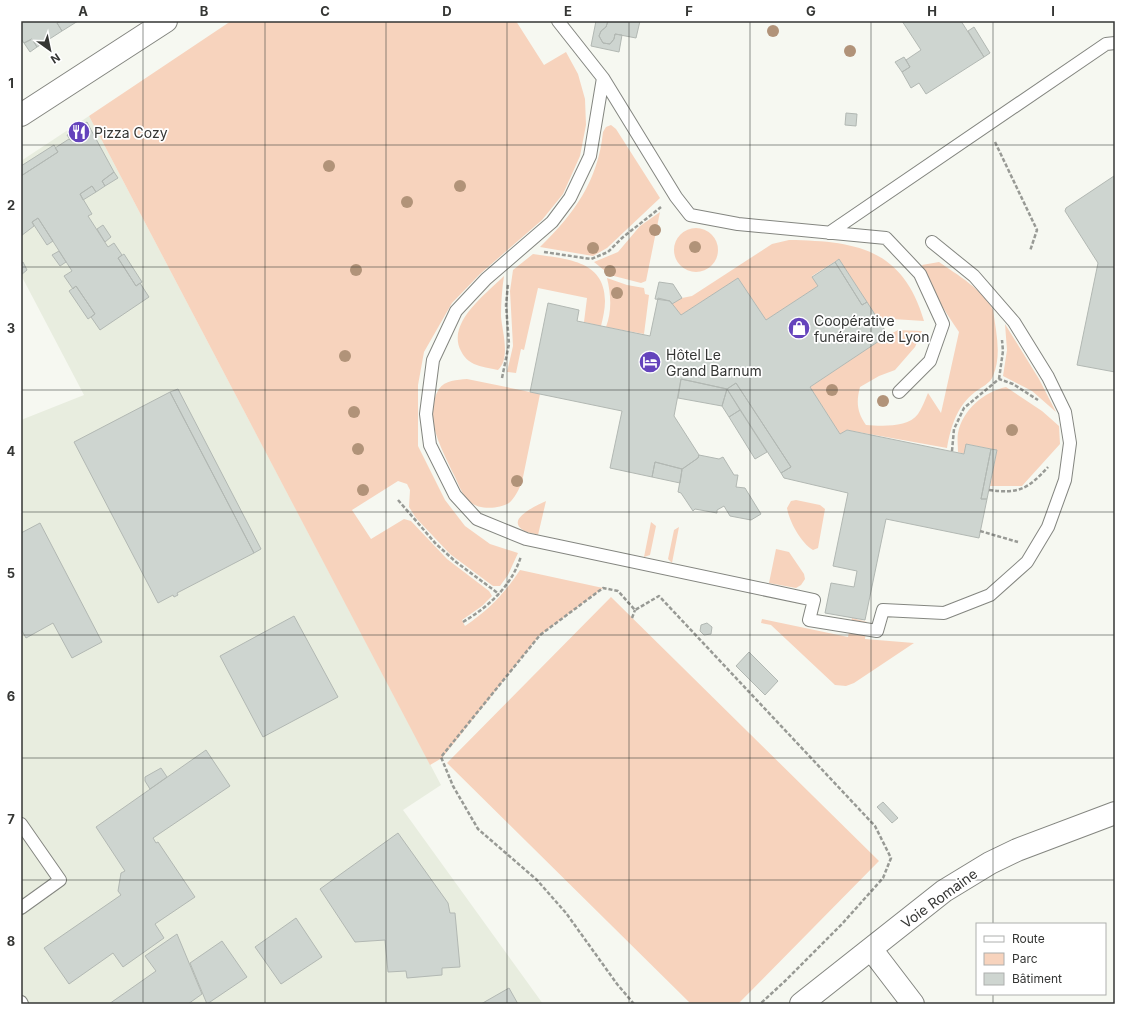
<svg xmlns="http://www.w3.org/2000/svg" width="1136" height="1025" font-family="Inter,sans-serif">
	<rect width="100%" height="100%" fill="#f6f8f1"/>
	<path fill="#e8eddf" d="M89 116 441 785 403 810 543 1004H21V420L84 395 21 275V161Z"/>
	<path fill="#f7d3bd" d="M231 21H516L544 65 566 52 578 74 585 99 586 125 580 156 563 194 542 220 480 274 452 303 424 352 418 385V446L445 500 465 526 490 544 518 553 508 575 500 586H493L450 554 416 518 409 507 410 490 407 484 398 481 352 510 371 539 404 519 411 521 447 559 489 591 492 596 482 606 462 620 465 626C489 610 504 594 520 570L603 588 539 636 442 758 430 765 89 116Z
		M611 125 616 129 660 198 607 248 593 256 540 247C574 214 598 181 603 132L606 127Z
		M660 212 646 281 641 283 610 275 594 262 618 252 640 226Z
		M674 250a22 22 0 1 1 44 0a22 22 0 1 1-44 0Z
		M789 240C857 241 903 249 924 321L877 318 839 259 812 276 818 286 766 320 738 278 681 315 672 304 682 298 692 296 772 244Z
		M533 254C564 259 605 259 605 301 605 309 603 318 601 326L584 322 587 298 538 288 524 350 521 349 516 373 507 372 513 346 510 291 513 270Z
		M939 262C956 274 985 291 993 310 996 332 1002 355 993 376 991 383 980 388 975 392 957 406 951 426 947 448L847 430 840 434 810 387 885 337 898 330 922 331 915 347 895 370 879 376 860 387C856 402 857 412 866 425 881 426 908 428 918 414 922 408 925 400 928 393L941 413 959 332C944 310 931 290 922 265Z
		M504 276C502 289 501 303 501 316 502 331 511 358 498 370 490 368 481 367 474 364 468 361 464 357 461 351 446 323 486 294 504 276Z
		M607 278 627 285 644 288 645 294 649 295 644 334 606 327C612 311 611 295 607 278Z
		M1005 324 1039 379 1056 412 1032 391 1003 376 1007 350Z
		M467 379 540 394 522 482C519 489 515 498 509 503 499 509 479 510 470 502 462 496 458 482 453 473 442 449 422 416 439 389 445 380 457 380 467 379Z
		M1006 387 1042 411 1059 426 1060 444 1022 486H990L997 450 967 444 964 454 958 452C958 446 957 439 958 433 963 409 984 392 1006 387Z
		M796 500 820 505 825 509 818 548 813 550C801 543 789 521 787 508L791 501Z
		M546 501 538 535C534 533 526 533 523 530 505 519 538 505 546 501Z
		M651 522 656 526 650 555 644 557Z
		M679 527 672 563 668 559 674 530Z
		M776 549 789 552 804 574 805 579 801 585 796 588 769 583Z
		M611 597 879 861 738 1004H691L447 763Z
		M852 618 867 622 865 639 914 643 854 683 846 686 835 685 771 625 761 623 762 619 848 637Z"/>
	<path fill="#ced5d0" stroke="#b2b8b3" d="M21 21H61L57 23 62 31 37 47 32 39 24 43 21 39Z
		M61 21H78L62 31 57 23Z
		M596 21H608L606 27 601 31 599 36 603 43 610 44 614 39 615 34 622 35 619 52 591 46Z
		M608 21H640L636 38 615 34 614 39 610 44 603 43 599 36 601 31 606 27Z
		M902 21H961L984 57 926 94 919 83 911 88 902 72 910 67 906 60 921 50Z
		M974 27 990 53 984 57 968 31Z
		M32 39 37 47 30 52 24 43Z
		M904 57 910 67 902 72 895 62Z
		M846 113 857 114 856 126 845 125Z
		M87 122 90 128 71 141 67 135Z
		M90 128 114 172 102 181 105 186 96 192 92 186 80 194 92 214 88 216 108 247 114 243 122 255 118 258 136 286 140 283 149 297 100 330 91 317 95 314 76 286 73 289 64 276 72 271 38 218 32 222 34 226 21 236V176L58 152 55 148 69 139 71 141Z
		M54 145 58 152 21 176V166Z
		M114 172 118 178 105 186 102 181Z
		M1114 176 1115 178V372L1077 365 1098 263 1065 211 1066 208Z
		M92 186 96 192 83 200 80 194Z
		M38 218 53 241 47 245 32 222Z
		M103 225 111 237 105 242 97 229Z
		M59 251 66 262 60 266 52 255Z
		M124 254 142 282 136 286 118 258Z
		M839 259 867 302 862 305 835 262Z
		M23 262 27 270 21 275V263Z
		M835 262 862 305 867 302 888 335 810 387 840 434 847 430 964 454 966 444 991 449 981 499H987L979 538 886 519 865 620 825 613 831 583 854 587 857 571 833 566 848 493 784 478 781 473 791 467 736 383 727 389 681 379 674 416 699 455 698 458 682 469 655 462 652 477 610 468 622 411 530 392 548 303 579 310 577 321 650 336 658 298 670 301 681 315 738 278 766 320 818 286 812 277Z
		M659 282 673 284 682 298 672 304 670 301 655 299Z
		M76 286 95 314 88 319 69 291Z
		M681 379 727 389 722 406 678 398Z
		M736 383 791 467 781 473 727 389Z
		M178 389 261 549 254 553 170 392Z
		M727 389 740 410 729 417 722 406Z
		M170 392 254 553 177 593 178 595 174 597 173 595 158 603 74 442Z
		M740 410 767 452 755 459 729 417Z
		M991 449 997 450 987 499H981Z
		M699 455 719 459 723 457 734 475H738L736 487 745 488 761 514 751 520 730 516 724 506 717 510V513L695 509 693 511 681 493 678 492 682 470H681L698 458Z
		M655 462 682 469 680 483 652 477Z
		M40 523 102 642 72 658 53 623 26 638 21 629V533Z
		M294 616 338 697 263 737 220 656Z
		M707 623 712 627 711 634 704 635 700 631 701 625Z
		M749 652 778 681 765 695 736 666Z
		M206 750 230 786 153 838 156 843 158 842 195 897 155 924 164 938 123 967 113 953 69 984 44 948 121 895 118 891 121 873 125 871 96 827Z
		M161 768 167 777 150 789 145 781V777Z
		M883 802 898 818 892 823 877 807Z
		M398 833 448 903 450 913H455L460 967 442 968V975L407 978 406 971 388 972 385 940 355 942 320 889Z
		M296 918 322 957 281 984 255 947Z
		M177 934 202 994 188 1004H109L156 971 145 956Z
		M222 941 247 977 207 1004 190 963Z
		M509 988 518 1004H481Z"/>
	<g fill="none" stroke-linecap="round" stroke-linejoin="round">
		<g stroke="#848680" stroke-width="14">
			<path id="lane" d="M558 21 603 78 676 197 690 215 738 224 886 238 920 274 943 324 930 361 899 392
				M603 78 590 156 570 198 552 222 486 279 456 311 433 360 426 414 430 445 455 495 477 519 526 539 814 600 809 620 877 631 883 610 944 613 990 595 1027 562 1048 527 1065 480 1070 443 1065 412 1048 377 1014 322 974 276 932 242
				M829 233 1106 44 1115 43
				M21 824 60 880 21 908
				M21 1002 22 1004"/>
		</g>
		<g stroke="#848680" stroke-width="24">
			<path id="street" d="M871 949 913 1004
				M801 1004 944 891 990 863 1017 850 1115 813"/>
		</g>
		<g stroke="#848680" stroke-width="24">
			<path id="secondary" d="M21 115 166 21"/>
		</g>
		<path stroke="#989a95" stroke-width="2.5" stroke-dasharray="4 2" stroke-linecap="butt" d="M995 142 1037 230 1030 251
			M544 252 591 259 608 252 622 238 661 207
			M502 378 509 344 506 305 508 284
			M999 379 1003 351 1002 340
			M952 451 954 429 964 408 999 379 1013 384 1038 400
			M989 490C1019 494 1028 489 1048 467
			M398 500 436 544 456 562 499 594
			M980 531 1018 542
			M632 618 635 610
			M463 622C488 607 512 586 521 556
			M634 1004 617 984 566 913 537 880 478 829 453 786 441 757 540 635 603 588 618 591 635 610 659 596 875 826 891 858 883 878 842 924 784 982 760 1004"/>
		<use href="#lane" stroke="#fff" stroke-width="12"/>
		<use href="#street" stroke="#fff" stroke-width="22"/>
		<use href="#secondary" stroke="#fff" stroke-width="22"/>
	</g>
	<g fill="#b19379">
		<circle cx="773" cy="31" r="6"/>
		<circle cx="850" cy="51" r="6"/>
		<circle cx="329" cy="166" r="6"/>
		<circle cx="460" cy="186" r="6"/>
		<circle cx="407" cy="202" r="6"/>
		<circle cx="655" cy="230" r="6"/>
		<circle cx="695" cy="247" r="6"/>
		<circle cx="593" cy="248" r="6"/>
		<circle cx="356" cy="270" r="6"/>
		<circle cx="610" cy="271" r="6"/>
		<circle cx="617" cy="293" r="6"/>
		<circle cx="345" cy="356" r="6"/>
		<circle cx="832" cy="390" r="6"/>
		<circle cx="883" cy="401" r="6"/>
		<circle cx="354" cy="412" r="6"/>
		<circle cx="1012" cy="430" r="6"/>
		<circle cx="358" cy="449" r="6"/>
		<circle cx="517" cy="481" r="6"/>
		<circle cx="363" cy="490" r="6"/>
	</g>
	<path fill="none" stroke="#353634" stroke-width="1" stroke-opacity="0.55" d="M143 21V1004M265 21V1004M386 21V1004M507 21V1004M629 21V1004M750 21V1004M871 21V1004M993 21V924M21 145H1115M21 267H1115M21 390H1115M21 512H1115M21 635H1115M21 758H1115M21 880H1115M993 994V1004"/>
	<defs>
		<g id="restaurant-disc" transform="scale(1.15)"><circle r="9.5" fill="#6443bc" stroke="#fff"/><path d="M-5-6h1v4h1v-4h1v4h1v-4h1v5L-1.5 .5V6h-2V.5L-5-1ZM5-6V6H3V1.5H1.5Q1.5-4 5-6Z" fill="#fff"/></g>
		<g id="shop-disc" transform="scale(1.15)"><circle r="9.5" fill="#6443bc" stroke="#fff"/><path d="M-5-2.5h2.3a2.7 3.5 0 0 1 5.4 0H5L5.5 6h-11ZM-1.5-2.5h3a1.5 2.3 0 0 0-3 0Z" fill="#fff"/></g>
		<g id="hotel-disc" transform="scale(1.15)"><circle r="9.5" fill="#6443bc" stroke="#fff"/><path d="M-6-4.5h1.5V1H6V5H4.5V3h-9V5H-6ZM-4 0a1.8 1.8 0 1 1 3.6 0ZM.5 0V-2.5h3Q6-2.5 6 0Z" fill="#fff"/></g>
	</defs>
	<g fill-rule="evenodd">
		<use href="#restaurant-disc" x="79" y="132"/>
		<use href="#shop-disc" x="799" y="328"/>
		<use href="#hotel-disc" x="650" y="362"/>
	</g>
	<g text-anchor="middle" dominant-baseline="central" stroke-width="3.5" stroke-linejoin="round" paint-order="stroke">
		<g font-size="14" fill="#353634" stroke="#fff" text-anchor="start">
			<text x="94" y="132">Pizza Cozy</text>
			<text x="814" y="320">Coopérative<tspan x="814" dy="16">funéraire de Lyon</tspan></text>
			<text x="666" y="354">Hôtel Le<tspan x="666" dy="16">Grand Barnum</tspan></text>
		</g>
		<g font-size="14" fill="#353634" stroke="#fff">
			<text transform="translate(939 898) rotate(-36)">Voie Romaine</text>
		</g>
	</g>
	<rect width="1136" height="1025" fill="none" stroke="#ffffff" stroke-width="44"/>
	<rect x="976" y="923" width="130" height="72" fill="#ffffff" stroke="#aeafae"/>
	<rect x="984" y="936" width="20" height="6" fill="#ffffff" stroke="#aeafae"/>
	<text x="1012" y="943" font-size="12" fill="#353634">Route</text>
	<rect x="984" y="953" width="20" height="12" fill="#f7d3bd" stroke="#aeafae"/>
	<text x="1012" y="963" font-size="12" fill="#353634">Parc</text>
	<rect x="984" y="973" width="20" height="12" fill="#ced5d0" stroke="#aeafae"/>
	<text x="1012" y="983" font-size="12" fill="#353634">Bâtiment</text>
	<g transform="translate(50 50) rotate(147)" stroke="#ffffff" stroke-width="3" paint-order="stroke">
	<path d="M0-3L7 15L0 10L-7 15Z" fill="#353634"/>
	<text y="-6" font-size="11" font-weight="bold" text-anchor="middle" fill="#353634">N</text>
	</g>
	<rect x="22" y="22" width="1092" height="981" fill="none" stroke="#353634" stroke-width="1.5"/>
	<g font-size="13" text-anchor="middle" font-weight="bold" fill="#353634">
		<text x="83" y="16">A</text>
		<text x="204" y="16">B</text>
		<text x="325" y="16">C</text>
		<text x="447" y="16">D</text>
		<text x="568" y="16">E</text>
		<text x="689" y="16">F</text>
		<text x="811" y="16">G</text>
		<text x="932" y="16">H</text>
		<text x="1053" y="16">I</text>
		<text x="11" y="88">1</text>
		<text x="11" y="210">2</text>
		<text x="11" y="333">3</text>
		<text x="11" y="456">4</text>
		<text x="11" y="578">5</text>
		<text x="11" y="701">6</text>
		<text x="11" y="824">7</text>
		<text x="11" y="946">8</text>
	</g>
</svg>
